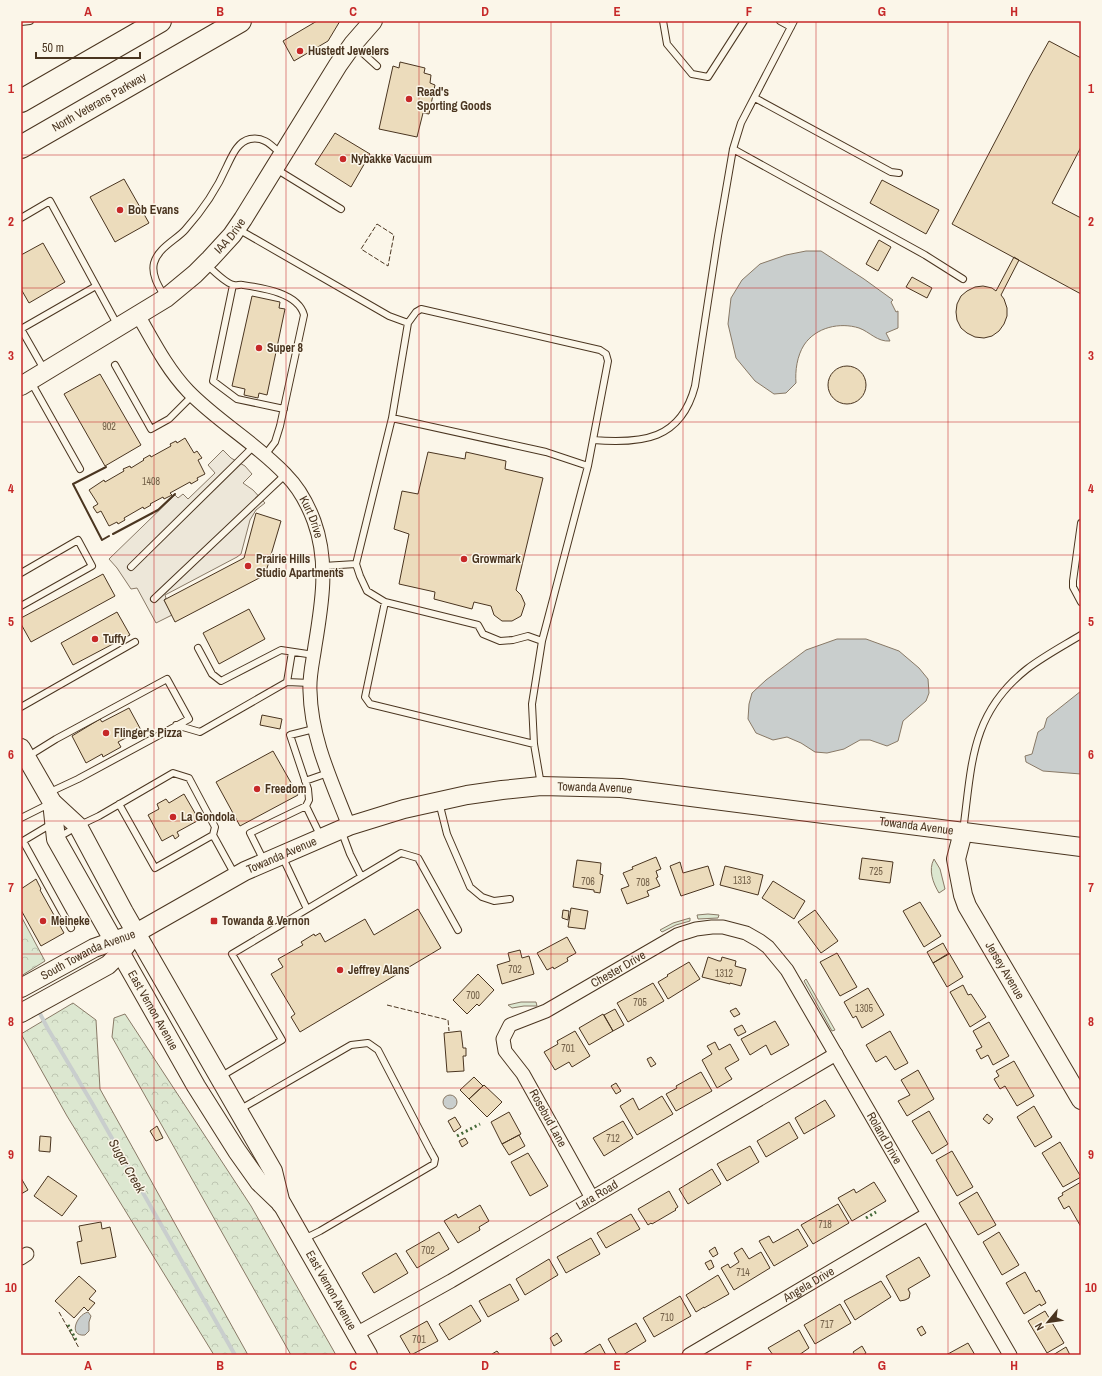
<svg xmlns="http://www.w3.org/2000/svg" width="1102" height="1376" font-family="'Archivo Narrow',sans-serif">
	<defs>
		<pattern id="forest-crowns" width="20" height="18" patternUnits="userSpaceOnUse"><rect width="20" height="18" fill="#dce7d0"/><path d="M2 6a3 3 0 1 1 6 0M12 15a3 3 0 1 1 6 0" fill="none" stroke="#bec7b2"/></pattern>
	</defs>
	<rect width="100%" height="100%" fill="#fbf6e9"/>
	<path fill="#dce7d0" stroke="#887966" d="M934 859 940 869 945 889 939 893C933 883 928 870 934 859Z
		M708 914 719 915 718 918 698 919 697 915Z
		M690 918V921L676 925 662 932 660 930 673 923Z
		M806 979 835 1030 832 1031 804 981Z
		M521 1002H536L537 1006H524L512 1008 508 1005Z"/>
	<path fill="url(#forest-crowns)" stroke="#887966" d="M21 916 45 961 21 976Z
		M73 1003 96 1020 100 1089 248 1355H214L67 1116 21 1034Z
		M125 1014 251 1206 336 1355H291L112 1037 114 1018Z"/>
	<path fill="#ede7d9" stroke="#887966" d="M223 450 231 458 245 466 252 474 243 483 253 490 265 503 256 510 250 520 241 554 237 557 165 595 166 598 164 600 172 615 156 623 137 588 131 589 117 568 109 559 175 495 178 498 183 494 188 499 215 473 208 465Z"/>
	<path fill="#c9cecd" stroke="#887966" d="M806 251H821L864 279 893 300 891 302 896 312 898 311V328L886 333 890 341C877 342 870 332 859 328 840 322 816 327 804 345 797 356 795 371 796 383L786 393 774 394 755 381 736 358 728 324 731 298 742 280 760 264 786 255Z
		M837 639H866L899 651 919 668 928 679 929 693 926 701 903 721 898 741 887 746 870 740H860L844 749 827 753 815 752 801 743 787 737 773 740 756 733 748 719 749 704 752 693 766 680 806 650Z
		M1081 691V774L1043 771 1026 762 1025 756 1032 754 1038 732 1044 728 1047 718Z
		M443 1102a7 7 0 1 1 14 0a7 7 0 1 1-14 0Z
		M88 1312 91 1316 89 1322V1331L85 1335C68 1337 76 1315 88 1312Z"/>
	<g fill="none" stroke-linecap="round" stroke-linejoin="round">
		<path stroke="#c9cecd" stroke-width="4" d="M37 1008 48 1029 92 1103 235 1355"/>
	</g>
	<path fill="#ecdcbc" stroke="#4a3520" d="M317 21H340L328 41 294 61 283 41Z
		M1049 41 1081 58V147L1052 203 1081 218V294L952 224 1030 75Z
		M400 62 425 68 424 73 431 75 430 83 435 85 429 114 423 113 417 137 379 129 393 66 399 68Z
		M335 133 370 154 351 187 315 164Z
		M124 179 149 223 115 242 90 197Z
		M882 180 939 210 926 234 870 203Z
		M879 240 891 247 878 271 866 264Z
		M43 243 65 282 29 303 21 289V255Z
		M1014 257 1019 260 1001 295 1004 299 1007 308V316L1004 324 999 331 992 336 984 338 975 337 967 333 961 328 957 320 956 312 957 304 961 296 967 291 975 287 983 286 992 288 996 291Z
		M912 277 932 288 927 298 906 287Z
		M252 296 280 302 279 308 285 309 267 395 259 393 258 398 244 395 245 389 232 386Z
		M828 385a19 19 0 1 1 38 0a19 19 0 1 1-38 0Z
		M100 374 141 445 105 466 64 394Z
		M185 438 194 453 197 451 202 458 198 460 205 474 197 478 198 480 191 484 190 482 170 493 172 495 164 499 163 497 150 504 151 505 144 509 143 507 124 518 125 520 118 524 117 522 109 526 101 511 97 513 93 507 98 504 89 490 104 480 105 482 124 471 123 469 130 466 131 468 144 460 143 459 150 455 151 457 171 446 170 444 176 441 177 443Z
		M428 452 465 459 466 452 506 461 505 469 543 478 516 590 521 595 525 604 521 616 512 621H502L494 615 491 606 474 602 472 609 434 599 435 592 399 584 409 534 394 529 402 491 418 494Z
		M256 513 281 521 265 575 175 622 164 600 244 558Z
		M103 574 115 596 31 642 21 624V618Z
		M249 609 265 639 219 664 203 633Z
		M117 612 130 635 73 665 61 643Z
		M129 708 141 730 118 742 121 747 103 757 102 754 86 763 72 736 100 719 102 722Z
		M262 715 282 719 280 729 260 725Z
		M273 751 298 795 240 826 216 782Z
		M184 794 199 820 177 832 179 836 175 839 173 835 162 841 148 815 159 809 157 804 166 799 169 803Z
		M656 857 661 869 656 871 658 877 656 878 660 886 647 891 649 896 627 904 621 889 629 886 623 873 633 869 632 867Z
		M862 858 893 862 890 883 859 879Z
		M577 860 601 863 600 874 603 875 600 893 594 892V890L573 887Z
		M680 862 683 873 708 866 714 885 681 896 670 866Z
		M725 866 763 875 758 895 720 885Z
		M36 879 41 889 40 890 64 933 41 946 21 910V889Z
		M773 881 805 901 794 919 762 898Z
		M920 902 941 936 924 947 903 911Z
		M571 908 588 911 585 929 568 927Z
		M418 909 441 948 300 1032 291 1017 295 1014 271 974 283 967 278 959 303 945 301 942 314 934 315 936 320 933 325 942 365 919 374 935Z
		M563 910 569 911 568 920 562 918Z
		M815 910 838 941 821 953 798 922Z
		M567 937 576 953 567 958 568 961 554 969 553 967 547 970 537 953Z
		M943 943 949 954 933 963 927 952Z
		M520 950 522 958 529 956 534 974 502 984 497 965 510 961 508 953Z
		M837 953 857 987 840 996 820 962Z
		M949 953 963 977 947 987 933 963Z
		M708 957 719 961H721L722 957 736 961 735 966 746 969 741 986 730 983V984L702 977Z
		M689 962 700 979 668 999 658 982 668 976 667 975Z
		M478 974 494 990 479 1006 477 1004 467 1014 453 1000Z
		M653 983 664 1001 628 1022 617 1003Z
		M963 985 968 995 971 994 986 1017 970 1027 950 992Z
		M868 988 884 1015 862 1028 856 1016 853 1018 844 1002Z
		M736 1008 740 1014 734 1017 730 1011Z
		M615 1009 624 1025 613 1031 604 1015Z
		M603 1014 613 1031 589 1045 579 1028Z
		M775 1021 789 1045 771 1055 766 1045 750 1055 741 1039Z
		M989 1022 1009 1056 993 1065 988 1055 981 1059 976 1050 982 1047 973 1031Z
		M742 1025 746 1032 738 1036 734 1029Z
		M461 1031 463 1048H466V1056H463L464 1071 447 1072 444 1033Z
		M575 1031 590 1056 572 1067 569 1062 555 1070 544 1052 558 1044 557 1041Z
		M890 1031 908 1063 895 1070 886 1056 876 1062 866 1045Z
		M715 1042 719 1050 730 1044 739 1060 725 1068 732 1079 717 1088 702 1060 712 1054 707 1046Z
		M651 1057 656 1064 651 1067 647 1059Z
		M1014 1061 1034 1096 1017 1106 1005 1086 1000 1089 994 1079 999 1076 996 1071Z
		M918 1070 934 1099 907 1116 898 1101 910 1095 901 1080Z
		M701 1072 712 1091 676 1111 666 1094 677 1088 676 1086Z
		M474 1077 483 1086 469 1099 460 1090Z
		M616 1083 621 1091 616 1094 611 1086Z
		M484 1085 502 1102 487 1117 469 1099Z
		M662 1096 673 1114 637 1135 620 1106 633 1098 639 1110Z
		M825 1100 835 1116 804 1134 795 1118Z
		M1034 1106 1052 1137 1035 1147 1017 1117Z
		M929 1111 948 1144 932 1154 912 1121Z
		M509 1112 521 1134 502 1144 491 1122Z
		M987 1114 993 1119 989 1124 983 1119Z
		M455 1117 461 1127 454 1132 448 1121Z
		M623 1121 633 1138 604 1156 593 1138Z
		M789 1122 798 1138 766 1157 757 1141Z
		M157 1126 163 1138 156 1141 150 1131Z
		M519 1135 525 1146 509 1155 502 1144Z
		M40 1136 51 1137 50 1152 39 1151Z
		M465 1138 468 1143 462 1147 459 1141Z
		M1060 1142 1081 1177 1063 1187 1042 1153Z
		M750 1146 759 1162 727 1181 717 1164Z
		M952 1151 973 1187 957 1196 936 1160Z
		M528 1153 548 1186 530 1196 511 1162Z
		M712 1169 721 1184 688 1204 679 1189Z
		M48 1176 77 1196 62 1216 34 1196Z
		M21 1178 28 1190 21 1194Z
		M874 1182 886 1201 852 1221 838 1198 854 1189 856 1193Z
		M1081 1182V1227L1069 1206 1064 1209 1058 1198 1063 1195 1062 1193Z
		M669 1191 678 1207 675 1209 676 1210 652 1224 651 1223 648 1225 638 1209Z
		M977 1192 996 1225 978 1235 959 1203Z
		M838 1204 849 1223 813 1244 801 1225Z
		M480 1205 489 1221 479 1227 480 1230 458 1243 444 1221 456 1214 458 1218Z
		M631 1214 640 1229 606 1248 597 1233Z
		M101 1222 102 1229 110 1227 116 1257 81 1264 77 1242 82 1241 79 1226Z
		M798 1229 808 1246 774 1266 759 1241 769 1236 773 1243Z
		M439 1232 449 1249 417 1268 406 1251Z
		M999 1232 1019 1265 1002 1275 983 1242Z
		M591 1238 600 1254 566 1273 557 1257Z
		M715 1247 718 1254 713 1257 709 1251Z
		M742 1248 749 1259 761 1252 770 1268 734 1290 721 1268 728 1264 730 1268 739 1262 734 1253Z
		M396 1253 408 1273 374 1293 362 1273Z
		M919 1257 930 1276 908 1289 910 1293 909 1298 905 1300 900 1301 886 1276Z
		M549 1259 558 1275 525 1295 516 1279Z
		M711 1260 714 1267 709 1270 705 1263Z
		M1025 1272 1036 1292 1039 1290 1046 1303 1041 1306 1040 1304 1024 1314 1006 1283Z
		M718 1275 729 1294 704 1308V1307L696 1312 686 1295Z
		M79 1276 96 1291 89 1299 95 1303 88 1311 84 1307 74 1318 55 1301Z
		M881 1281 891 1297 855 1320 844 1301Z
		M510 1284 519 1300 488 1317 479 1301Z
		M680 1296 691 1316 654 1337 643 1318Z
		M840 1304 851 1323 815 1344 804 1325Z
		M471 1305 481 1321 449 1340 439 1324Z
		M1045 1311 1064 1343 1047 1353 1028 1321Z
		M427 1321 438 1341 411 1355 400 1336Z
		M636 1323 646 1341 623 1355H617L608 1339Z
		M922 1326 926 1333 921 1336 917 1329Z
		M799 1330 809 1348 799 1355H773L768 1348Z
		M557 1333 562 1341 554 1346 550 1338Z
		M968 1343 975 1355H946Z
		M600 1344 606 1355H582Z
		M862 1346 866 1353 863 1355H855L853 1352Z
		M1066 1347 1070 1355H1053Z
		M497 1351 500 1355H492V1354Z"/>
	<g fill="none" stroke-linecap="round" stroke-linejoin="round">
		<g stroke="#4a3520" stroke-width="8">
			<path id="lane" d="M663 21 667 44 692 74 708 77 744 21
				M780 21 791 27
				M21 22 30 21
				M355 46 377 66
				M755 98 891 172 899 173
				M733 149 925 255 963 279
				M276 169 341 209
				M21 218 50 201 118 326
				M238 229 389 316 408 323 392 418
				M207 265C213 270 226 284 234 285 237 286 240 284 243 285 263 288 298 293 304 315L280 426 275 442 265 455
				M233 285 213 381 237 399 284 409
				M165 297C159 287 151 275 154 263 158 248 176 240 185 230 202 211 217 189 227 166 232 156 237 142 250 139 264 136 272 146 281 154
				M21 329 96 286
				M21 329 45 371
				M115 365 151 429 169 419 193 395
				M31 382 80 469
				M593 440C642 444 681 440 695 386L718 236 733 149 741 123 794 21
				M1081 523 1073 581V587L1081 602
				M356 564 392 418 546 452 588 466
				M323 566 356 564 360 576 367 591 385 602 478 625 483 634 500 641 513 640 528 636 542 641 588 466 608 361 606 354 600 350 421 309 416 312 408 323
				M131 567 254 446
				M21 573 78 540 92 566 21 606
				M154 599 286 474
				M385 602 365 697 370 704 534 744
				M198 648 212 674 221 681 281 650 314 655
				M287 682 292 652
				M21 707 135 642
				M176 725 200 732 287 682 310 683
				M27 757 56 739 167 679 189 719 78 779 48 793
				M305 781 328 773
				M541 785 534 744 532 704 542 641
				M439 802 447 834 470 887 482 897 494 901 510 899
				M119 804 155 868 213 835
				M306 806 309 800 308 789 290 735 314 729
				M21 818 51 803
				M53 823 23 841 71 928
				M341 830 350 854 361 876
				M963 831C972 765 970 714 1027 669 1044 656 1063 646 1081 635
				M59 837 78 826 99 816 173 773 189 778 215 827 213 835 235 875
				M282 856 307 909
				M264 861 250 833 306 806 321 837
				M220 1077 282 1040 232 954 401 853 418 858 458 930
				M239 1110 351 1045 368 1043 378 1050 430 1150 435 1159 434 1164 320 1231 304 1239"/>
		</g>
		<g stroke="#4a3520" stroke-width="15">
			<g id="street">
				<path id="s1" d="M138 315C153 341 167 369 188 391 218 422 256 443 286 475 298 487 308 505 314 521 329 562 322 604 315 646 313 661 309 676 310 691 311 739 332 782 349 826"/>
				<path id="s2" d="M592 1198 523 1074 505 1051 503 1039 510 1025 546 1011 677 935 696 929 712 927H723L746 933 760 941 768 947 787 970 1010 1355"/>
				<path d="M21 1258 27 1254"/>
				<path id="s3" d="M356 1334 451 1281 836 1054"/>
				<path id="s4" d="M689 1355 928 1214"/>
			</g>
		</g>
		<g stroke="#4a3520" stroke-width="20">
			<g id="secondary">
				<path id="s5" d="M21 386 166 298 195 274 210 259 232 235 243 219 338 65 353 44 373 21"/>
				<path d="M21 748 52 802 78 826 124 912 273 1171 281 1204"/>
				<path id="s6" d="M52 802 56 839 196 1086 237 1151 259 1182 282 1204 368 1355"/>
				<path id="s7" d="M963 832 956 859 963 895 967 906 1081 1100"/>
				<path id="s8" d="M21 988 94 948 136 933 245 871 349 826 404 809 467 795 502 790 541 786 621 788 1081 847"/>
				<path d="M21 1013 108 965 121 952 128 943"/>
			</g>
		</g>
		<g stroke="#4a3520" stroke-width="24">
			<g id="highway">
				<path d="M21 101 160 21"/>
				<path id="s9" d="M21 147 240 21"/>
			</g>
		</g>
		<use href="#lane" stroke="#fbf6e9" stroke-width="6"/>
		<use href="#street" stroke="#fbf6e9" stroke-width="13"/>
		<use href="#secondary" stroke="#fbf6e9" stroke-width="18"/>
		<use href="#highway" stroke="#fbf6e9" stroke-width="22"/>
		<path stroke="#436837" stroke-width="3" stroke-dasharray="2 3" stroke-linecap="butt" d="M457 1136 480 1124
			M866 1218 876 1212
			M68 1325 76 1340"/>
		<path stroke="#4a3520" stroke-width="1" stroke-dasharray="5 2" stroke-linecap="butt" d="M377 224 394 235 388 266 361 249Z
			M387 1005 448 1020 449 1031
			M59 1312 79 1348"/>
		<path stroke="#4a3520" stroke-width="2" d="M106 467 73 484 102 540 109 536
			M113 534 158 510 175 494"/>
	</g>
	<path fill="none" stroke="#c62828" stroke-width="1" stroke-opacity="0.55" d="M154 21V1355M286 21V1355M419 21V1355M551 21V1355M683 21V1355M816 21V1355M948 21V1355M21 155H1081M21 288H1081M21 422H1081M21 555H1081M21 688H1081M21 821H1081M21 954H1081M21 1088H1081M21 1221H1081"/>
	<g fill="#c62828" stroke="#fbf6e9" stroke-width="1.5">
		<circle cx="300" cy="51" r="4"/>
		<circle cx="409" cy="99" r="4"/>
		<circle cx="343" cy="159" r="4"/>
		<circle cx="120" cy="210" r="4"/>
		<circle cx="259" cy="348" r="4"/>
		<circle cx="464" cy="559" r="4"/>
		<circle cx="248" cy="566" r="4"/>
		<circle cx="95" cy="639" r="4"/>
		<circle cx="106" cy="733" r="4"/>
		<circle cx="257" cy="789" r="4"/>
		<circle cx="173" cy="817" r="4"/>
		<circle cx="43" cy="921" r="4"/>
		<rect x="210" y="917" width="8" height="8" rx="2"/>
		<circle cx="340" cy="970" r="4"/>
	</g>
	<g text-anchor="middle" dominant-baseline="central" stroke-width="3" stroke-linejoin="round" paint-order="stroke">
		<g font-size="10" fill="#725f47">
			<text x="109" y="426">902</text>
			<text x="151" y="481">1408</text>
			<text x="876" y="871">725</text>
			<text x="742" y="880">1313</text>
			<text x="588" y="881">706</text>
			<text x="643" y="882">708</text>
			<text x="515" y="969">702</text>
			<text x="724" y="973">1312</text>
			<text x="473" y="995">700</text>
			<text x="640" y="1002">705</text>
			<text x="864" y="1008">1305</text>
			<text x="568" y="1048">701</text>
			<text x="613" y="1138">712</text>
			<text x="825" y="1224">718</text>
			<text x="428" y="1250">702</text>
			<text x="743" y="1272">714</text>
			<text x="667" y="1317">710</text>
			<text x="827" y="1324">717</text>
			<text x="419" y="1339">701</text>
		</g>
		<g font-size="12" font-weight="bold" fill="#4a3520" stroke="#fbf6e9" text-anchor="start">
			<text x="308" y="51">Hustedt Jewelers</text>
			<text x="417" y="92">Read's<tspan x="417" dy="14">Sporting Goods</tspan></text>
			<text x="351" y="159">Nybakke Vacuum</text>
			<text x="128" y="210">Bob Evans</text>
			<text x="267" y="348">Super 8</text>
			<text x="256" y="559">Prairie Hills<tspan x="256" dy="14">Studio Apartments</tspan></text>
			<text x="472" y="559">Growmark</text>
			<text x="103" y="639">Tuffy</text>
			<text x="114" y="733">Flinger's Pizza</text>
			<text x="265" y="789">Freedom</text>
			<text x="181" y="817">La Gondola</text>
			<text x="51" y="921">Meineke</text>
			<text x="222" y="921">Towanda &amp; Vernon</text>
			<text x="348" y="970">Jeffrey Alans</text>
		</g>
		<g font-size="12" fill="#4a3520" stroke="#fbf6e9">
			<text stroke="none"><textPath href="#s9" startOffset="90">North Veterans Parkway</textPath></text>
			<text stroke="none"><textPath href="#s5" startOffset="259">IAA Drive</textPath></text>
			<text stroke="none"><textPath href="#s1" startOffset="270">Kurt Drive</textPath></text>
			<text stroke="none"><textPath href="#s8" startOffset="617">Towanda Avenue</textPath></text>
			<text stroke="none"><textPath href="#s8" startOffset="941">Towanda Avenue</textPath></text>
			<text stroke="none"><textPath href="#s8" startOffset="293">Towanda Avenue</textPath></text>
			<text stroke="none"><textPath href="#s8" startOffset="75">South Towanda Avenue</textPath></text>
			<text stroke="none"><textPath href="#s2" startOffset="321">Chester Drive</textPath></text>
			<text stroke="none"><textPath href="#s7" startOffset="151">Jersey Avenue</textPath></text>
			<text stroke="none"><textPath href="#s6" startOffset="234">East Vernon Avenue</textPath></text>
			<text transform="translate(548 1118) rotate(61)">Rosebud Lane</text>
			<text stroke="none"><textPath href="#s2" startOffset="710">Roland Drive</textPath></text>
			<text stroke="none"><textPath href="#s3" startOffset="278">Lara Road</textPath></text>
			<text stroke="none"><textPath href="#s4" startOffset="139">Angela Drive</textPath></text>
			<text stroke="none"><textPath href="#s6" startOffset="567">East Vernon Avenue</textPath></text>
		</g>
		<g font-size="13" font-style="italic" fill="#4a3520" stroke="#fbf6e9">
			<text transform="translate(127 1166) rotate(60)">Sugar Creek</text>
		</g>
	</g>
	<rect width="1102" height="1376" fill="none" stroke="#fbf6e9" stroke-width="44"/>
	<g transform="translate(1048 1322) rotate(241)" stroke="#fbf6e9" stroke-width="3" paint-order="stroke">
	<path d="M0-3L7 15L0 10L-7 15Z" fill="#4a3520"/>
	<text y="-6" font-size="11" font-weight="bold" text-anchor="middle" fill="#4a3520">N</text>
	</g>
	<path d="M36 52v6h104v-6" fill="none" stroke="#4a3520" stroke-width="2"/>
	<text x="42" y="52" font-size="12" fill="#4a3520" stroke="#fbf6e9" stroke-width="3" paint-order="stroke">50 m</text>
	<rect x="22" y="22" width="1058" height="1332" fill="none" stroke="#c62828" stroke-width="1.5"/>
	<g font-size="13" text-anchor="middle" font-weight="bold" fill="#c62828">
		<text x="88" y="16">A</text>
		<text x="220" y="16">B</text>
		<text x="353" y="16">C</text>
		<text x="485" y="16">D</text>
		<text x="617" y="16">E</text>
		<text x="749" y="16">F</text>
		<text x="882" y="16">G</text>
		<text x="1014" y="16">H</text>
		<text x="11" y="93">1</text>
		<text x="1091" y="93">1</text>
		<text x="11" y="226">2</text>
		<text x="1091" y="226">2</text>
		<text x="11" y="360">3</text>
		<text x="1091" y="360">3</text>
		<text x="11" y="493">4</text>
		<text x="1091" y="493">4</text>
		<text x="11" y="626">5</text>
		<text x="1091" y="626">5</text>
		<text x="11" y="759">6</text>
		<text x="1091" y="759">6</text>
		<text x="11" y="892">7</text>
		<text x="1091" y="892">7</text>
		<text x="11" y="1026">8</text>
		<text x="1091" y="1026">8</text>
		<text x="11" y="1159">9</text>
		<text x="1091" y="1159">9</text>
		<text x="11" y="1292">10</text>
		<text x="1091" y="1292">10</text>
		<text x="88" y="1370">A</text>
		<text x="220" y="1370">B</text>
		<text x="353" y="1370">C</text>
		<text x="485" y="1370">D</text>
		<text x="617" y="1370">E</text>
		<text x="749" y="1370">F</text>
		<text x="882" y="1370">G</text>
		<text x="1014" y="1370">H</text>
	</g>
</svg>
